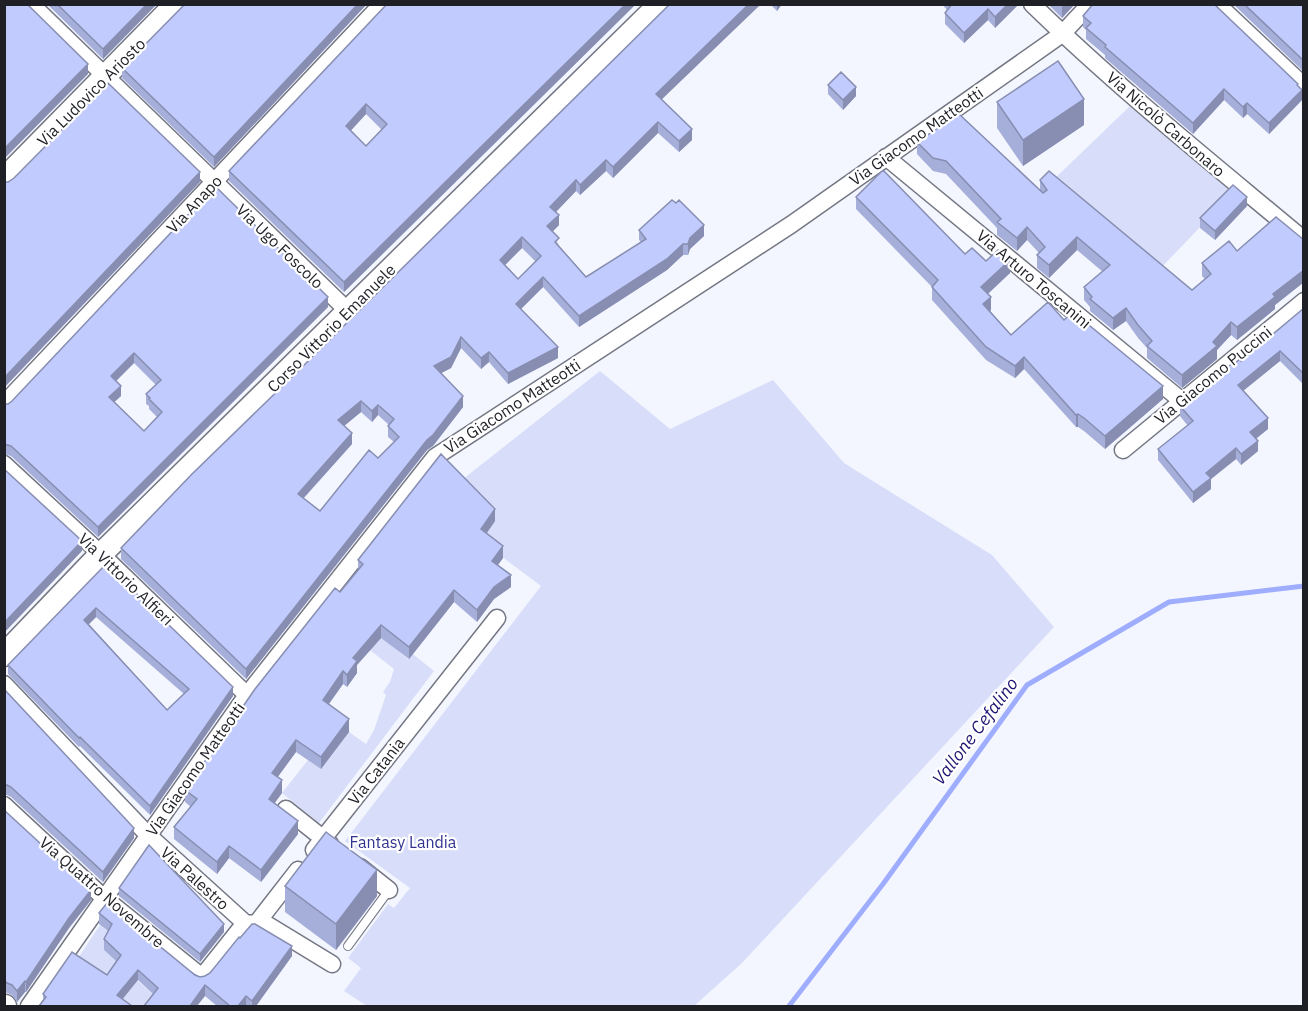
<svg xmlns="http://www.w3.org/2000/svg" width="1308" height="1011" font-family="'IBM Plex Sans',sans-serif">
	<rect width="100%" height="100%" fill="#f4f6ff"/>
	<path fill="#d8def9" d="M1130 106 1233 193 1156 273 1049 184Z
		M600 371 670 429 773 380 844 463 992 555 1054 627 742 963 694 1006H367L344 991 361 968 348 958 388 904 394 908 410 888 345 841 541 586 481 541 458 483Z
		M367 626 408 659 413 654 434 671 319 823 282 793 308 760 321 769 349 732 366 744 374 730 386 695 383 692 390 682 394 669 357 640Z
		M100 925 112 935 104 950 158 999 152 1006H132L102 983 74 964Z"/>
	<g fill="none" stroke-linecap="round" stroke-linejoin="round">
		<path stroke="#9fadff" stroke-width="5" d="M789 1006 883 884 1027 685 1169 602 1304 586"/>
		<g stroke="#747783" stroke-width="10">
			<path id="service" d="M348 946 389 890"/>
		</g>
		<g stroke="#747783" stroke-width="19">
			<path id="minor" d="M31 4 348 311
				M1032 4C1118 88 1212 163 1304 240
				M1217 4 1304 86
				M886 157 1182 401
				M4 404 382 4
				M1123 450 1304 301
				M4 464 101 554 247 695
				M4 684 149 836 245 923 268 925 332 964
				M4 805 104 898 202 977 245 923
				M286 809 330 844
				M314 850 497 618
				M360 867 389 890
				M256 924 298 870
				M29 1006 247 695 435 457 792 224 1062 34 1090 4"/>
		</g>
		<g stroke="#747783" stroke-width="25">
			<path id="secondary" d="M4 179 176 4
				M4 655 92 563 660 4
				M4 1006H5"/>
		</g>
		<use href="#service" stroke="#fff" stroke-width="8"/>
		<use href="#minor" stroke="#fff" stroke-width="16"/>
		<use href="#secondary" stroke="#fff" stroke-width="22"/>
	</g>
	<path fill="#a6afda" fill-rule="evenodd" d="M47 4H157L103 59Z
		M367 4 214 167 122 78V68Z
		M387 4H636L344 292 229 181V171ZM366 114 382 130 366 146 351 130Z
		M670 4H761L661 99 692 140 679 152 658 133 613 178 606 171 580 195 576 191 556 212 559 225 552 232 559 246 586 277 641 242 639 240V230L704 236 690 249 688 255H683L667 270 579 327 543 287 521 309 558 358 508 384 489 362 481 369 461 348 451 368 441 373 463 407 433 446 427 450 246 679 121 559V548L294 375ZM522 248 536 262 518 279 505 265ZM361 412 372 422 378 415 389 425 388 426V437L394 442 378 458 320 511 304 498 352 444 344 426Z
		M770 4H782L777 11Z
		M942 4H1019L995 28 988 20 964 43 945 24V13L947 10Z
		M1048 4H1075L1062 18Z
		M1233 4H1304V72Z
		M1083 16 1298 86 1302 100 1269 134 1247 114 1243 118 1224 100 1193 134 1105 58V55L1086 39V30L1083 27Z
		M828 85 856 96 843 110 828 94Z
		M997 102 1084 125 1023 166 997 128Z
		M917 142 1040 191V180L1192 290 1205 279 1202 276V263L1237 251 1304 240V282L1275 305V309L1237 340 1231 335 1217 350V359L1182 388 1147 358V348L1138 338 1126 321 1113 330 1090 311V307L1084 300V287L1103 272 1077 250 1049 278 1037 268V255L1039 253 1027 240 1017 251 997 235V228L946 174 933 171 917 154Z
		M215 186 328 307 98 537 11 456 4 454V404H8L12 401ZM134 363 156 385 146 394V404L149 406V409L157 417 144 431 114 402 121 396 116 381Z
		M856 197 965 254 986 261 1010 273 988 294 991 310 990 311 1011 335 1064 320 1163 399 1105 449 1084 431 1078 427H1076L1024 369 1015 378 986 360 932 300V287L856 209Z
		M1247 206 1215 240 1200 228V218Z
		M1304 308V385L1280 361 1243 391 1268 429 1256 439 1258 451 1241 465 1236 459 1211 479V489L1193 503 1158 460V449L1188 426 1180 416V406L1235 363 1241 361Z
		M495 521 487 533 503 558 498 565 511 587 494 599 477 622 454 602 409 659 381 638 357 665V673L347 687 343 684 329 704 349 732 321 769 296 752 277 777 282 793 274 803 298 834 261 882 229 858 217 874 174 839V827L191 807 185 802V790L358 570V560Z
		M106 564 233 696 150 815 80 746 79 747 8 674V665ZM96 617 184 694 167 710 89 624Z
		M4 689 134 838 103 882 11 797 7 795H4Z
		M4 810 91 900 69 928 26 992H25L17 1002 12 995 7 993 4 990Z
		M285 886 377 896 336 950 285 912Z
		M119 888 224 932 200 962 119 896Z
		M99 913 200 977 205 976 210 973 240 938 292 956 256 1006H217L205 996 153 994 138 980 43 1001V994L107 975 116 961 104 950V939L108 931 99 924Z"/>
	<path fill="#878eb1" d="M147 4H157L103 59V49Z
		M358 4H367L214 167V157Z
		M626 4H636L344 292V282Z
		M749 4H761L656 105V94Z
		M777 4H782L777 11Z
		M1008 4H1019L995 28V17Z
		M1064 4H1075L1062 18V7Z
		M988 9V20L964 43V33Z
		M88 64V74L4 159V149Z
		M1298 84V93L1302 90V100L1269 134V123Z
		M856 87V96L843 110V100Z
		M1224 89V100L1193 134V123Z
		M1084 99V125L1023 166V140Z
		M1247 103V114L1243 118V107Z
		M366 104V114L346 136V126Z
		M658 122V133L613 178V167Z
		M692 129V140L679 152V141Z
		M606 160V171L580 195V185Z
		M200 172V182L4 388V378Z
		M576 180V191L550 218V207Z
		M1247 197V206L1215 240V231Z
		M559 215V225L547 237V226Z
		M704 225V236L690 249 688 255V244L690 238Z
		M1027 227V240L1017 251V238Z
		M522 237V248L500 270V260Z
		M1077 237V250L1049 278V265Z
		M683 244V255L667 270 579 327V316Z
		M1010 260V273L981 300V287Z
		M1304 270V282L1275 305V309L1237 340V327L1273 294Z
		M543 277V287L516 314V304Z
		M328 297V307L98 537V527Z
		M991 297V310L983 317V304Z
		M1126 308V321L1113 330V318Z
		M1231 322V335L1217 350V359L1182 388V375Z
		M461 337V348L451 368 434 377V366Z
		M558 347V358L508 384V373Z
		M1280 351V361L1238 395V385Z
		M489 352V362L481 369V358Z
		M134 353V363L111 386V376Z
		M1024 357V369L1015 378V366Z
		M121 386V396L109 407V397Z
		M1163 386V399L1105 449V436Z
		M463 396V407L433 446 427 450 246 679V669L427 440Z
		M361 401V412L338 431V420Z
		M378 405V415L372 422V411Z
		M1078 414V427H1076V415Z
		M1268 418V429L1250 443V432Z
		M352 433V444L298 504V494Z
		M1258 441V451L1241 465V454Z
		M1236 448V459L1211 479V489L1193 503V492L1206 473Z
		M495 509V521L481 541V529Z
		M82 541V551L4 633V623Z
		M503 546V558L492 573V561Z
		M511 575V587L494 599 477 622V610L494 587Z
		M454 590V602L409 659V647Z
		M96 608V617L84 629V620Z
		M381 625V638L357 665V673L347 687V675L353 658Z
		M343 671V684L323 712V700Z
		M233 687V696L150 815V806Z
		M349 719V732L321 769V757Z
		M296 740V752L272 785V773Z
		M282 780V793L269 811V799Z
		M298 821V834L261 882V870Z
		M134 828V838L103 882V872Z
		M229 846V858L217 874V862Z
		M377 870V896L336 950V924Z
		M91 890V900L69 928 26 992V982L69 918Z
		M224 924V932L200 962V954Z
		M292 946V956L256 1006H252V1001Z
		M138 970V980L117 1006V995Z
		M25 981V992L17 1002V991Z
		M205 985V996L197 1006H190Z
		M246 996V1006H238Z"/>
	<path fill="#c1cbfd" stroke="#878eb1" stroke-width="1.5" fill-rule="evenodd" d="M4 4H27L88 64 4 149Z
		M57 4H147L103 49Z
		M185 4H358L214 157 122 68Z
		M387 4H626L344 282 229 171ZM366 104 387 124 366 146 346 126Z
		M670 4H749L656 94 692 129 679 141 658 122 613 167 606 160 580 185 576 180 550 207 559 215 547 226 559 238 555 242 586 277 646 239 639 230 672 200 676 203 679 200 704 225 690 238 688 244H683L667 259 579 316 543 277 516 304 558 347 508 373 489 352 481 358 461 337 451 357 434 366 463 396 433 435 427 440 246 669 121 548 192 474 294 375ZM522 237 541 256 518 279 500 260ZM361 401 372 411 378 405 394 419 388 426 399 437 378 458 369 450 320 511 298 494 352 433 338 420Z
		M952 4H1008L995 17 988 9 964 33 945 13Z
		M1093 4H1214L1298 84 1297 85 1302 90 1269 123 1247 103 1243 107 1224 89 1193 123 1105 47 1106 45 1086 28 1091 23 1083 16Z
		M1244 4H1304V61Z
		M1058 61 1084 99 1023 140 997 102Z
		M841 72 856 87 843 100 828 85Z
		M108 83 200 172 4 378V182H8L14 178Z
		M959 114 1043 193 1047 190 1040 180 1049 171 1192 290 1211 274 1202 263 1229 241 1237 251 1276 217 1304 240V270L1273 294 1275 297 1237 327 1231 322 1213 342 1217 346 1182 375 1147 346 1152 341 1138 325 1126 308 1113 318 1090 299 1092 297 1084 287 1110 265 1077 237 1049 265 1037 255 1045 247 1027 227 1017 238 997 222 1001 219 946 161 933 158 917 142Z
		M883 170 965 254 972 248 986 261 998 250 1010 260 981 287 991 297 983 304 1011 335 1048 302 1064 320 1073 312 1163 386 1105 436 1084 418 1078 414 1076 415 1024 357 1015 366 986 347 932 287 938 280 856 197Z
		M1233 185 1247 197 1215 231 1200 218Z
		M215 186 328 297 98 527 11 446 4 444V404H8L12 401ZM134 353 161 380 146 394 150 398 149 399 162 412 144 431 109 397 121 386 111 376Z
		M1304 308V374L1280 351 1238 385 1268 418 1250 432 1258 441 1241 454 1236 448 1206 473 1211 478 1193 492 1158 449 1193 421 1180 406 1234 362 1235 363 1240 359 1241 361Z
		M441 454 495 509 481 529 503 546 492 561 511 575 494 587 477 610 454 590 409 647 381 625 353 658 357 661 347 675 343 671 323 700 349 719 321 757 296 740 272 773 282 780 269 799 298 821 261 870 229 846 217 862 174 827 197 799 185 790 255 689 335 588 340 592 363 564 358 560Z
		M4 469 82 541 4 623Z
		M106 564 233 687 150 806 80 737 79 738 8 665ZM96 608 189 689 167 710 84 620Z
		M4 689 133 827 134 828 103 872 11 787 7 785H4Z
		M4 810 91 890 69 918 26 982 25 981 17 991 12 985 7 983 4 980Z
		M326 832 377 870 336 924 285 886Z
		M149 845 224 924 200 954 119 888Z
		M107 903 195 975 200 977 205 976 210 973 239 937 240 938 252 924H255L292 946 252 1001 246 996 238 1006H230L205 985 190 1006H144L158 988 138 970 117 995 132 1006H39L46 997 43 994 72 952 107 975 121 955 104 939 112 924 99 913Z"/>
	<g text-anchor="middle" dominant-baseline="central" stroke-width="4.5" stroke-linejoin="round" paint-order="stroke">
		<g font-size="16" fill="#1f2026" stroke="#fff">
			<text transform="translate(91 92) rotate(-45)">Via Ludovico Ariosto</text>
			<text transform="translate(1166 124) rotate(41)">Via Nicolò Carbonaro</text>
			<text transform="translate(916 136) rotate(-35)">Via Giacomo Matteotti</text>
			<text transform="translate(194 204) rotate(-47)">Via Anapo</text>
			<text transform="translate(280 246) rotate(44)">Via Ugo Foscolo</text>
			<text transform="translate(1034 279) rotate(40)">Via Arturo Toscanini</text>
			<text transform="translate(331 328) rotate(-45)">Corso Vittorio Emanuele</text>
			<text transform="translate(1213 375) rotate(-39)">Via Giacomo Puccini</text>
			<text transform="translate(512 406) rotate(-33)">Via Giacomo Matteotti</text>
			<text transform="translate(126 579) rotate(44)">Via Vittorio Alfieri</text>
			<text transform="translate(195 769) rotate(-55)">Via Giacomo Matteotti</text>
			<text transform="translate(376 771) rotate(-52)">Via Catania</text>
			<text transform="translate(195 878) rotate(42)">Via Palestro</text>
			<text transform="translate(102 892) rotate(41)">Via Quattro Novembre</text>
		</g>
		<g font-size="16" fill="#323390" stroke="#fff">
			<text x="403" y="842">Fantasy Landia</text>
		</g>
		<g font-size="18" font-style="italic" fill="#1e1471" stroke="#fff">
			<text transform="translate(975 731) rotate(-53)">Vallone Cefalino</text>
		</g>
	</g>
	<rect width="1308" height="1011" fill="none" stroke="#1f2026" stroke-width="12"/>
</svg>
